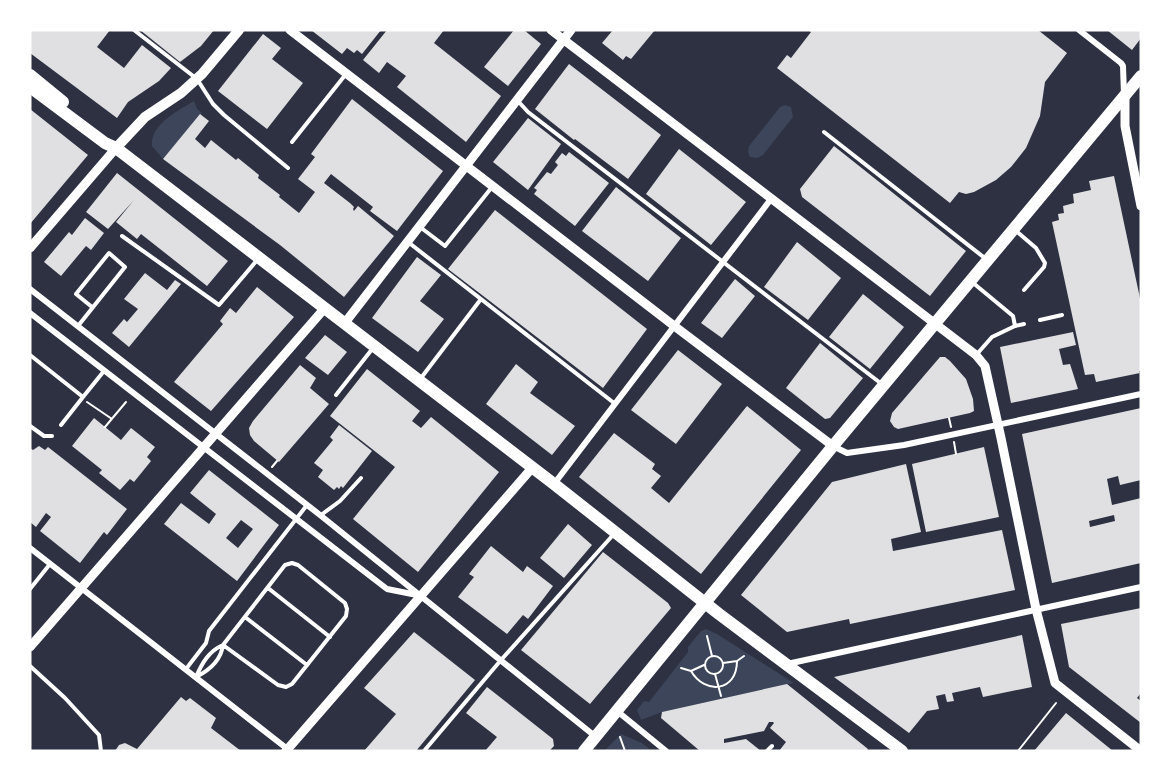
<svg xmlns="http://www.w3.org/2000/svg" width="1171" height="781" font-family="'Fira Sans',sans-serif">
	<rect width="100%" height="100%" fill="#2d3142"/>
	<path fill="#3c4559" d="M194 101 197 109 202 113 163 159 152 146C150 124 178 111 194 101Z
		M785 105 791 107 793 117 763 155 757 158 750 157 748 152 749 146 780 107Z
		M706 629 717 634 794 683 662 712 641 720 637 710 644 701 649 702 688 652V647L701 631Z
		M621 734 642 743 652 751H604Z"/>
	<path fill="#e0e0e3" fill-rule="evenodd" d="M30 30H110L97 47 124 68 142 45 171 68 159 81 128 102 117 118 30 53Z
		M140 30H214L201 46 180 62Z
		M311 30H381L362 54 357 50 354 53 347 48 342 54Z
		M387 30H444L434 43 501 96 466 142 397 87 406 76 387 62 379 73 363 60Z
		M514 30H524L541 44 508 86 484 67Z
		M613 30H655L631 59 626 56 623 60 602 43Z
		M808 30H1038L1067 53 1045 82 1040 116 1026 148 1011 167 996 180 974 192 966 194 959 192 950 203 777 68 787 55 791 58 811 32Z
		M1107 30H1141V38L1132 50Z
		M263 34 281 48 272 59 303 83 267 129 218 91Z
		M569 64 661 135 628 179 575 139 574 140 535 109Z
		M352 99 443 171 397 231 370 211 373 207 331 174 324 183 350 203 354 207 353 209 354 211 358 206 394 236 344 297 280 245 163 159 200 114 209 121 195 139 205 148 211 140 236 160 238 158 259 175 258 178 280 195 279 197 299 213 315 192 298 179 315 157 311 154Z
		M30 109 88 155 30 224Z
		M528 118 561 144 528 190 493 162Z
		M834 146 966 251 930 296 802 197 800 189Z
		M679 149 746 202 711 245 646 194Z
		M569 152 609 183 575 226 534 194 537 190 534 188 547 172 551 174 558 165 555 162 562 153 566 156Z
		M117 173 228 261 207 286 141 234 137 239 116 222 134 200 108 229 86 212Z
		M1114 176 1141 303V371H1139L1140 373 1096 382 1094 374 1085 375 1052 222 1059 220 1058 214 1064 213 1063 206 1074 203 1073 194 1091 190 1089 181Z
		M616 187 681 238 648 281 582 231Z
		M495 210 647 329 603 388 448 269Z
		M85 218 104 233 91 250 86 246 61 276 44 262 69 232 72 235Z
		M797 242 841 278 808 320 764 287Z
		M417 257 441 275 420 301 444 319 418 352 372 318Z
		M145 273 167 290 175 280 181 284 129 347 112 333 124 319 127 322 138 309 124 299Z
		M735 279 755 296 722 338 701 323Z
		M257 287 294 317 211 411 174 382 223 324 220 321 230 308 236 313Z
		M863 294 904 327 870 369 829 337Z
		M1073 332 1076 345 1059 349 1063 365 1070 364 1078 389 1011 403 1000 347Z
		M325 335 347 352 328 375 305 358Z
		M820 343 863 378 830 418 825 419 786 388Z
		M678 350 722 384 676 444 631 410Z
		M940 357H945L950 361 966 379 973 399 974 411 970 413 898 429 894 427 890 421 892 413Z
		M516 364 538 382 530 393 575 426 552 455 486 404Z
		M300 365 316 378 310 388 329 404 279 462 254 441 250 435 249 428 253 421Z
		M367 369 420 411 412 421 421 428 431 417 499 472 418 572 353 519 395 467 330 416Z
		M747 406 801 450 701 574 579 477 614 433 655 464 652 469 661 476 651 488 669 503Z
		M1141 408V480L1120 485 1118 476 1107 479 1112 505 1141 498V563L1052 583 1022 434ZM1114 515 1115 521 1090 527 1089 521Z
		M94 418 121 440 131 428 155 447 147 457 151 461 134 482 130 479 120 490 99 473 102 470 72 446Z
		M339 425 372 451 343 488 341 486 339 489 337 487 334 490 318 477 323 470 314 463 333 440 330 437Z
		M39 446 45 450 48 447 127 509 107 535 104 532 80 563 40 531 51 517 46 513 36 527 30 522V448L33 450Z
		M984 447 999 517 926 532 912 464Z
		M906 464 921 532 891 539 893 551 1002 530 1015 590 850 624 849 619 787 632 741 595 832 482Z
		M209 470 279 525 237 581 164 524 181 503 209 524 216 514 190 493ZM241 520 253 529 238 548 226 538Z
		M568 524 592 545 564 578 540 558Z
		M491 546 523 572 527 566 553 586 528 619 523 615 507 634 458 597 474 577 469 574Z
		M603 552 668 603 671 608 590 704 521 650Z
		M1141 608V693L1137 698 1141 701V723L1069 667 1061 624Z
		M414 632 475 680 416 751H364L396 714 364 688Z
		M1022 635 1032 687 983 697 980 687 952 693 954 701 947 702 945 694 936 696 939 709 927 711 909 733 834 677Z
		M787 684 868 749 866 751H779L786 742 770 728 774 723 773 722H769L764 731 724 739V743L746 739 761 751H700L661 718 662 712Z
		M487 687 553 739 554 746 549 751H485L497 737 466 713Z
		M181 697 186 701 190 698 216 718 211 728 241 751H115L119 745 125 743 137 749Z
		M1066 713 1113 751H1034Z"/>
	<g fill="none" stroke-linecap="round" stroke-linejoin="round">
		<path stroke="#fff" stroke-width="2" d="M87 402 112 419
			M949 418 951 427
			M105 427 126 402
			M954 442 956 454
			M272 467 277 461
			M707 636 712 656
			M705 665a9 9 0 1 1 18 0a9 9 0 1 1-18 0Z
			M723 663 737 661 744 656
			M681 668 691 671 704 665
			M691 671C705 695 737 692 737 661
			M715 674 721 696
			M620 737 625 751
			M1018 751 1056 703"/>
		<path stroke="#fff" stroke-width="4" d="M134 30 197 79 213 104 224 115 288 168
			M517 100 528 112 883 385
			M824 132 986 259
			M292 142 346 74
			M420 227 445 246 492 187
			M1015 230 1036 248 1045 263 1044 267 1024 290
			M122 236 219 305 258 259
			M408 242 614 403
			M972 282 1013 316 1015 326 992 337 977 354
			M1040 320 1062 315
			M78 326 125 267 109 253 76 294 92 307
			M1015 326 1024 324
			M30 355 83 397 104 371
			M421 378 481 299
			M336 395 373 348
			M61 425 83 397
			M30 426 44 436H52
			M321 515 340 501 361 478
			M292 563 298 565 345 603 347 609 346 616 292 684 286 687 278 685 223 645 285 565Z
			M268 588 330 637
			M30 589 50 564
			M245 617 307 665
			M223 645C221 660 210 670 196 677 202 663 209 651 223 645Z
			M30 666 65 698 99 735 101 751
			M186 669 206 643 209 631 307 505
			M424 751 501 660 613 535
			M767 751 772 746"/>
		<path stroke="#fff" stroke-width="6" d="M1079 30 1121 63 1123 66 1124 95
			M30 289 320 515 596 737
			M30 313 387 589 417 595
			M833 446 847 453 904 445 1141 394
			M554 484 771 199
			M30 548 290 751
			M787 664 1141 587
			M617 711 666 751"/>
		<path stroke="#fff" stroke-width="9" d="M290 30 673 325 833 446
			M551 30 976 355 985 366 1001 438 1036 609 1055 683 1141 751
			M1125 96V126L1141 206
			M30 248 116 148
			M344 324 571 30
			M30 647 324 309
			M286 751 532 468"/>
		<path stroke="#fff" stroke-width="10" d="M116 148 145 117 181 93 202 74 239 30"/>
		<path stroke="#fff" stroke-width="12" d="M30 75 63 102
			M30 87 105 143 116 148 554 484 719 614 902 751
			M584 751 833 446 1141 76"/>
	</g>
	<rect width="1171" height="781" fill="none" stroke="#ffffff" stroke-width="63"/>
</svg>
